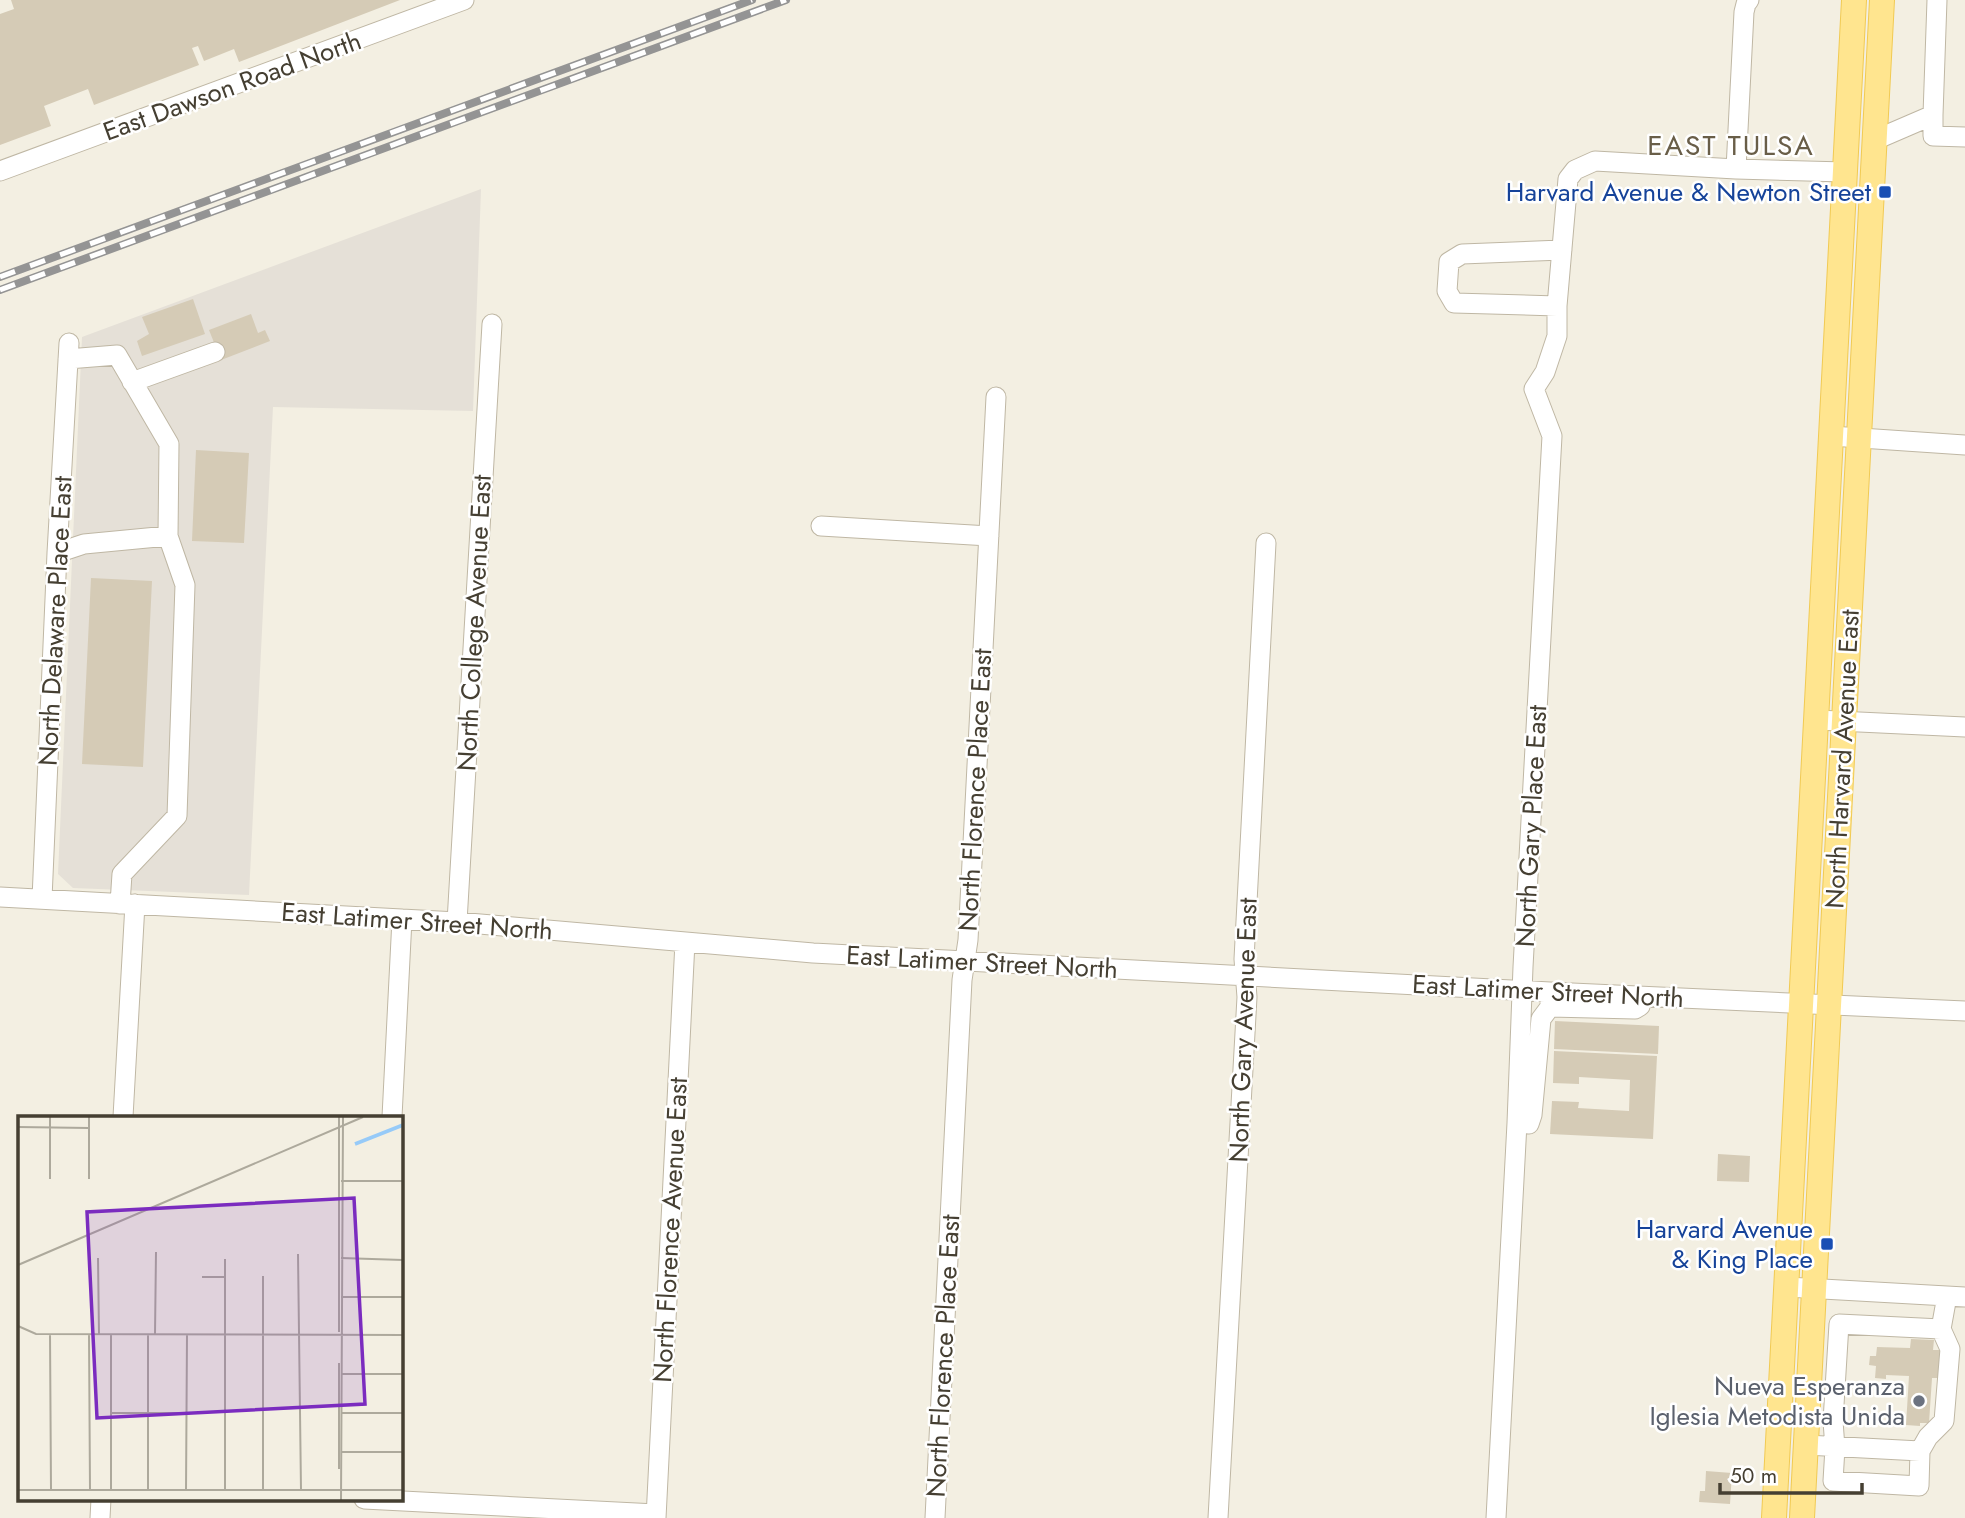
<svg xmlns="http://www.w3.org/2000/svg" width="1965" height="1518" font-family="Jost,sans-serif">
	<rect width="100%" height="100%" fill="#f3efe2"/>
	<path fill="#e5e0d7" d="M481 189 473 411 273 407 249 895 73 888 58 874 82 337Z"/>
	<path fill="#d5cbb6" d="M11 0H400L239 62 234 49 204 61 198 46 192 48 199 65 94 105 88 89 44 106 51 126 0 145V14L14 9Z
		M193 299 205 334 142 356 137 341 149 334 142 317Z
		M251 314 258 333 265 330 270 341 221 360 209 330Z
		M196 450 249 453 244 543 192 541Z
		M91 578 152 581 143 767 82 764Z
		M1555 1021 1659 1026 1658 1054 1554 1049Z
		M1554 1051 1657 1056 1653 1139 1550 1134 1552 1101 1579 1102 1578 1108 1629 1111 1630 1080 1579 1077V1084L1553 1083Z
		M1718 1154 1750 1156 1749 1182 1717 1181Z
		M1911 1339 1934 1340 1933 1350H1945L1940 1378H1932L1929 1423H1920V1426L1906 1425 1909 1376 1886 1375V1379L1875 1378 1876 1366 1869 1365 1870 1356H1876L1877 1347 1910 1348Z
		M1706 1471 1732 1473 1730 1504 1699 1502 1700 1491H1705Z"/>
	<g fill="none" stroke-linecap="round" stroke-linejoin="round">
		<g stroke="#bfb7a4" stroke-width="21">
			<path id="minor" d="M1749 0 1746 4 1744 12 1736 169 1845 172
				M1933 115V136L1965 137
				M1875 140 1933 115 1937 0
				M0 171 464 0
				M1557 306 1454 303 1447 291 1449 262 1462 254 1562 250
				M68 359 117 355 169 444 168 536 185 585 177 816 122 874 120 904
				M132 382 215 352
				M1831 436 1965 445
				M821 526 989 536
				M57 553 84 544 168 536
				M1817 720 1965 727
				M0 897 457 922 813 953 1550 992 1965 1011
				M42 899 57 553 69 343
				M457 922 492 324
				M1550 1007 1635 1009 1640 1006V996
				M123 1117 135 904
				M392 1117 402 919
				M1517 1123 1529 1124 1532 1115 1541 1019 1550 1007V992
				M1787 1287 1965 1297
				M1941 1329 1950 1349 1944 1421 1928 1437 1920 1451 1919 1486 1833 1481 1835 1448 1833 1421 1839 1324 1941 1329 1947 1296
				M1806 1445 1920 1451
				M364 1499 656 1514
				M100 1518 101 1499
				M656 1518 685 942
				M935 1518 962 980 968 940 996 397
				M1218 1518 1247 997 1244 959 1266 543
				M1496 1518 1517 1123 1523 967 1552 436 1534 389 1545 372 1557 336V306L1568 179 1575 170 1595 161 1736 169"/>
		</g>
		<g stroke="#f1ca53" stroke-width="26">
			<path id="major" d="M1774 1518 1854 0
				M1802 1518 1882 0"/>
		</g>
		<use href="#minor" stroke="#fff" stroke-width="19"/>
		<use href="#major" stroke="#ffe58f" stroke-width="24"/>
		<g stroke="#949494" stroke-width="8">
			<path id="rail" d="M0 277 752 0
				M0 290 786 0"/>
		</g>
		<use href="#rail" stroke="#fff" stroke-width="5" stroke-dasharray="16" stroke-linecap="butt"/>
	</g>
	<g fill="#1a4fb4" stroke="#fff" stroke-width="2.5">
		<rect x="1878" y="185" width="14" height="14" rx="3.5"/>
		<rect x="1820" y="1237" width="14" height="14" rx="3.5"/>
	</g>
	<circle fill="#6b7280" stroke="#fff" stroke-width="2.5" cx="1919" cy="1401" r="7"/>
	<g text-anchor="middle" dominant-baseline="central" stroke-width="5" stroke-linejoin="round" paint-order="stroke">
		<g font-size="26" fill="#453f32" stroke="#fff">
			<text transform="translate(232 86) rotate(-20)">East Dawson Road North</text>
			<text transform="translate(55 621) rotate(-87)">North Delaware Place East</text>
			<text transform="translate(474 623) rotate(-87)">North College Avenue East</text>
			<text transform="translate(1842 759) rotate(-87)">North Harvard Avenue East</text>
			<text transform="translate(975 790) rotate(-87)">North Florence Place East</text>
			<text transform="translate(1531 826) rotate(-87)">North Gary Place East</text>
			<text transform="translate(417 921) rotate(4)">East Latimer Street North</text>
			<text transform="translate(982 962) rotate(3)">East Latimer Street North</text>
			<text transform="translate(1548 991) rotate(3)">East Latimer Street North</text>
			<text transform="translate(1243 1030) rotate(-88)">North Gary Avenue East</text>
			<text transform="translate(670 1230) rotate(-87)">North Florence Avenue East</text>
			<text transform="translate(943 1356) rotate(-87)">North Florence Place East</text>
		</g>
		<g font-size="26" fill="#164399" stroke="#fff" text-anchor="end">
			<text x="1871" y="192">Harvard Avenue &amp; Newton Street</text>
			<text x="1813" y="1229">Harvard Avenue<tspan x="1813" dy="30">&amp; King Place</tspan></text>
		</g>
		<g font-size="26" fill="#5b616d" stroke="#fff" text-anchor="end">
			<text x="1905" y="1386">Nueva Esperanza<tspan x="1905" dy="30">Iglesia Metodista Unida</tspan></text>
		</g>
		<g font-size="28" letter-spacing="2" fill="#695e48" stroke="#fff">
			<text x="1731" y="145">EAST TULSA</text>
		</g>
	</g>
	<g transform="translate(18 1116)">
		<rect width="385" height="385" fill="#f3efe2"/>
		<path fill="none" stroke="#96caf8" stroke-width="3.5" d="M337 28 385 9"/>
		<path fill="none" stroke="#ada99c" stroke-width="2" d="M32 1V63M71 1V63M0 11 71 12M323 65H385M280 138 283 374M80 142 81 218M323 142 385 144M0 149 345 1M245 160V374M184 161H206M323 181H385M0 210 18 218 385 219M321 216V1M32 218 33 374M71 218 72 374M137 218 138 136M321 247V353M323 258H385M93 297H168M323 297H385M323 336H385M0 374H385M93 374V219M130 374V219M168 374 169 219M207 374V143M323 384 325 1"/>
		<path fill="#7b2cbf" fill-opacity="0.15" stroke="#7b2cbf" stroke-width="3.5" d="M336 82 347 288 79 302 69 96Z"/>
		<rect width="385" height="385" fill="none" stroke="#453f32" stroke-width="3.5"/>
	</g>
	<path d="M1720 1483v10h142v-10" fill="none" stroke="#453f32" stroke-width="3.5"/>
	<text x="1730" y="1483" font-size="21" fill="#453f32" stroke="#ffffff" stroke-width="5" paint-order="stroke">50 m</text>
</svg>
